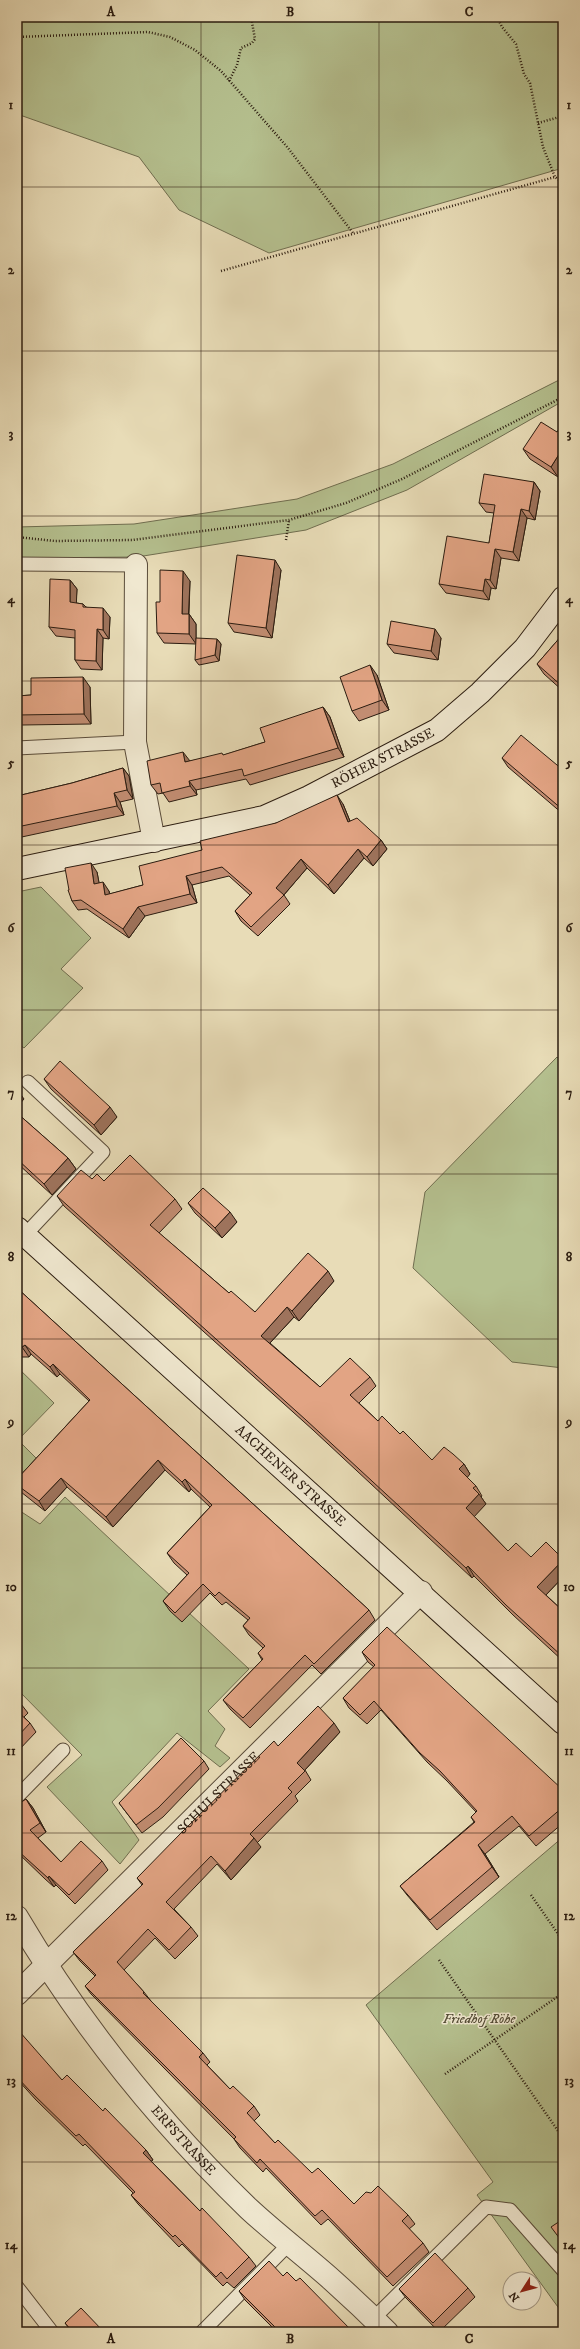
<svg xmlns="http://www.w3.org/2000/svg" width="580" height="2349" font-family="'IM FELL DW Pica',serif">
	<rect width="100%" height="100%" fill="#e8dcb7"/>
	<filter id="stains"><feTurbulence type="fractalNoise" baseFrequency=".005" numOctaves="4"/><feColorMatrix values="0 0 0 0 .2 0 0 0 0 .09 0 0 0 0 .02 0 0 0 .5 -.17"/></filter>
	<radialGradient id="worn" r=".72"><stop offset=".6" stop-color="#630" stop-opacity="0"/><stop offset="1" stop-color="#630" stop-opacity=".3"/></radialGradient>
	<path fill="#b5c08f" stroke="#706e50" d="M17 17H563V168L269 253 179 210 139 157 17 114Z
		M563 378V401L407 490 306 530 137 557 17 558V527L134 524 297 499 393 464Z
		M41 887 91 938 61 969 83 988 24 1048 17 1043V892Z
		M557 1057 563 1063V1368L512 1362 413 1268 425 1192Z
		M17 1367 54 1403 18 1440 39 1461 17 1486Z
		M65 1497 249 1669 208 1711 225 1729 215 1746 230 1758 220 1767 177 1733 112 1802 139 1840 120 1864 47 1787 82 1755 17 1689V1509L40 1524Z
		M563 1837V2314L477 2195 493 2182 366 2005Z"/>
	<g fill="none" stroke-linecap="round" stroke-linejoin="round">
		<g stroke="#5a4c3a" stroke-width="15">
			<path id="lane" d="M17 564 136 565
				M17 748 135 742
				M25 1235 103 1152 28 1082
				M17 1797 63 1750
				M17 2287 52 2332
				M373 2319 486 2207 510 2210 563 2270
				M202 2332 289 2244"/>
		</g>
		<g stroke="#5a4c3a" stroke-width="24">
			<g id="street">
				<path d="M136 565 135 742 154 841"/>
				<path id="s1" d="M17 1917C80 2024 160 2123 249 2209 276 2234 305 2256 332 2280 351 2297 369 2314 387 2332"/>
				<path id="s2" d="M17 1994 421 1592"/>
			</g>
		</g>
		<g stroke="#2b1c10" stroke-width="24">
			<g id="secondary">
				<path id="s3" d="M17 869 264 817 309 797 437 730 480 693 525 648 563 598"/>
				<path id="s4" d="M17 1228 563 1723"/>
			</g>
		</g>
		<path stroke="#2b1c10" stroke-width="2.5" stroke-dasharray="1 2" stroke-linecap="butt" d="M497 17 502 27 516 44 524 74 530 83 543 147 555 177
			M17 37 148 32 170 37 195 50 221 71 288 148 353 233
			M229 81 237 65 241 48 252 43 255 39 251 17
			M538 123 563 116
			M221 271 555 177 563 183
			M17 507 21 537
			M17 537 55 541 132 540 289 520 346 503 402 479 563 397
			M286 540 289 520
			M531 1895 563 1941
			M439 1960 563 2138
			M445 2074 563 1993"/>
		<use href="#lane" stroke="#f0e8d0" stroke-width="13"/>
		<use href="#street" stroke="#f0e8d0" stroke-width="22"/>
		<use href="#secondary" stroke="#f0e8d0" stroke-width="22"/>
	</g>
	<path fill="#c28d72" stroke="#2b1c10" d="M563 423V468L558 477 530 459 523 449 557 432Z
		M534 482 540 491 535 520 527 518 519 561 501 558 496 589 491 588 489 600 446 593 439 584 489 543 494 513 486 512 479 503Z
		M281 570 272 638 234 632 228 623Z
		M70 580 77 589 76 603 83 604 86 607 110 617 109 639 103 638 102 670 81 669 75 660V638L56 636 49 627Z
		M190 581 189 614 196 624V644L164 643 157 633Z
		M563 634V691L544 674 537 664Z
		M441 638 438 660 394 653 387 644Z
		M217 639 221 644 219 661 199 665 195 660Z
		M377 675 389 710 359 721 352 711Z
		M90 687 91 724 22 725H17V696L31 695Z
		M323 707 330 717 344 757 250 785 246 779 196 790 197 795 169 802 163 793 158 794 151 785 190 761 224 755 265 742Z
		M502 758 563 770V814L508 767Z
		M123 768 129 776 133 799 120 802 124 815 17 838V796L72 783Z
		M343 804 350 821 381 840 387 849 373 866 364 858 334 894 307 868 284 895 290 904 258 936 241 921 235 911 250 895 229 876 192 885 197 903 145 916 129 938 87 909 78 910 72 901 69 890 97 872 99 883 109 891 110 894 143 885 202 850 276 823Z
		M44 1079 117 1117 101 1135 51 1089Z
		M17 1113 68 1158 76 1169 52 1195 17 1163Z
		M92 1179 104 1181 175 1199 182 1209 159 1233 229 1293 255 1312 334 1281 299 1321 294 1317 270 1343 320 1387 370 1377 376 1386 359 1403 378 1421 400 1434 432 1460 464 1464 470 1474 467 1477 476 1486 482 1496 481 1497 486 1504 474 1516 508 1551 531 1557 563 1559V1577L546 1595 563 1611V1661L513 1615 474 1576 472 1578 313 1430 64 1206 57 1196Z
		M188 1203 237 1222 222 1238 195 1213Z
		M17 1288 369 1610 375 1620 321 1674 312 1665 250 1728 230 1709 223 1700 262 1660 258 1653 263 1648 249 1635 243 1626 248 1620 226 1602 222 1605 210 1593 182 1622 170 1611 163 1601 187 1575 174 1563 167 1553 210 1507 191 1489 189 1492 165 1470 113 1527 67 1487 45 1511 21 1492 17 1487V1479L89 1401 60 1374 57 1377 31 1354 29 1357H22L17 1353Z
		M362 1652 563 1790V1823L536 1846 519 1826 485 1854 499 1877 437 1930 407 1895 400 1886 474 1822 471 1817 476 1812 447 1781 427 1762 381 1710 367 1724 349 1708 343 1698 374 1667 368 1662Z
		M17 1700 21 1704 28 1713 24 1717 30 1723 36 1732 17 1752Z
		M340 1732 305 1770 311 1780 295 1796 298 1801 257 1843 261 1847 231 1880 217 1864 174 1909 191 1927 198 1936 175 1959 155 1938 124 1970 144 1992 151 2001 203 2053 210 2062 207 2065 230 2089 254 2106 260 2115 254 2121 275 2143 312 2173 354 2204 408 2215 415 2224 409 2229 423 2243 429 2252 393 2286 328 2219 321 2225 266 2168 263 2172 240 2148 234 2139 91 1994 85 1986 95 1976 80 1961 73 1952 142 1885 137 1878 278 1746Z
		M204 1761 209 1769 163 1817 142 1833 119 1803Z
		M26 1799 33 1808 46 1832 38 1838 61 1862 102 1861 108 1870 75 1904 56 1885 54 1887 45 1879 17 1852V1805Z
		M17 2033 62 2080 103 2111 146 2150 153 2160 151 2161 200 2211 249 2257 256 2266 234 2288 227 2282 223 2286 182 2244 179 2247 138 2204 131 2195 133 2193 85 2144 83 2146 36 2100 17 2079Z
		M283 2276 296 2281 353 2332H277L245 2300 239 2291Z
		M468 2288 475 2297 439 2332 406 2298 399 2289Z
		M65 2323 104 2332H72Z"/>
	<path fill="#9e735c" stroke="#2b1c10" d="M561 451 563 453V468L558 477 551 467Z
		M534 482 540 491 535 520 529 511Z
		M521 509 527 518 519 561 513 552Z
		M495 549 501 558 496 589 490 580Z
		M275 560 281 570 272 638 266 628Z
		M183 571 190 581 188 624 182 614Z
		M485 579 491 588 489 600 483 591Z
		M70 580 77 589 76 611 70 602Z
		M103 608 110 617 109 639 103 630Z
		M189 614 196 624V644L189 634Z
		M97 629 103 638 102 670 96 661Z
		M435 629 441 638 438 660 431 651Z
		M217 639 221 644 219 661 215 655Z
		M370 665 377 675 389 710 382 700Z
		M83 677 90 687 91 724 84 714Z
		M323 707 330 717 344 757 338 748Z
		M183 752 190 761 185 762Z
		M123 768 129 776 133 799 127 790Z
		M189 781 196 790 197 795 190 786Z
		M114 793 120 802 124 815 117 806Z
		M337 795 343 804 354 831 348 822Z
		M381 840 387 849 373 866 367 857Z
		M358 849 364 858 334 894 328 885Z
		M301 859 307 868 282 897 276 888Z
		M91 863 97 872 101 893 94 884Z
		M186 876 192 885 197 903 190 894Z
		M103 882 109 891 111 904 105 895Z
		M138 907 145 916 129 938 123 929Z
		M17 1089 24 1099 17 1107Z
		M110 1107 117 1117 101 1135 94 1125Z
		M68 1158 76 1169 52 1195 44 1184Z
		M230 1212 237 1222 222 1238 215 1228Z
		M328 1271 334 1281 299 1321 292 1311Z
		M287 1307 294 1317 268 1345 261 1336Z
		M25 1345 31 1354 29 1357 22 1347Z
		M53 1364 60 1374 57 1377 50 1367Z
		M158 1460 165 1470 113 1527 106 1517Z
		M464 1464 470 1474 466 1479 459 1469Z
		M61 1478 67 1487 45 1511 39 1501Z
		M185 1479 191 1489 189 1492 182 1482Z
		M479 1494 486 1504 473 1518 466 1508Z
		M563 1560V1577L544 1597 537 1587Z
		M468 1566 474 1576 472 1578 466 1568Z
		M334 1723 340 1732 303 1772 297 1763Z
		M26 1799 33 1808 46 1832 40 1823Z
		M254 1838 261 1847 231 1880 225 1871Z
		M478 1845 485 1854 499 1877 492 1867Z
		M49 1876 56 1885 54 1887 48 1878Z
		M146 2150 153 2160 150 2162 143 2153Z"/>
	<path fill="#e2a484" stroke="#2b1c10" d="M541 422 557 432 563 423V452L561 451 551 467 523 449Z
		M484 474 534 482 529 511 521 509 513 552 495 549 490 580 485 579 483 591 439 584 447 536 489 543 495 505 479 503Z
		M237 555 275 560 266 628 228 623Z
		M160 570 183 571 182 614H189V634L157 633 156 602H160Z
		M50 579 70 580V602L83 604V607L103 608V630L97 629 96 661 75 660V630L49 627Z
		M391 621 435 629 431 651 387 644Z
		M563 634V687L537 664Z
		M196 638 217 639 215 655 195 660Z
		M370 665 382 700 352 711 340 677Z
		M83 677 84 714 17 715V696L31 695V678Z
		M323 707 338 748 244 776 242 769 189 781 190 786 162 793 160 783 151 785 147 761 183 752 185 762 222 753 223 755 265 742 260 728Z
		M521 735 563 770V810L502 758Z
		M123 768 127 790 114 793 117 806 17 827V796L72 783Z
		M337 795 348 822 357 818 381 840 367 857 358 849 328 885 301 859 276 888 284 895 251 927 235 911 252 893 222 867 186 876 190 894 138 907 123 929 81 900 72 901 68 890H69L65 868 91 863 94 884 103 882 105 895 143 885 139 866 202 850 200 841 276 823Z
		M60 1061 110 1107 94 1125 44 1079Z
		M17 1113 68 1158 44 1184 17 1159Z
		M130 1155 175 1199 150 1225 229 1293 231 1291 255 1312 308 1253 328 1271 292 1311 287 1307 261 1336 320 1387 350 1358 370 1377 350 1395 378 1421 382 1416 400 1434 403 1431 432 1460 444 1447 453 1454 464 1464 459 1469 476 1486 473 1488 479 1494 466 1508 508 1551 516 1543 531 1557 546 1542 563 1559V1560L537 1587 563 1611V1657L506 1605 468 1566 466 1568 306 1420 57 1196 81 1170 92 1179 97 1174 104 1181Z
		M203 1188 230 1212 215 1228 188 1203Z
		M17 1288 369 1610 314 1664 305 1655 243 1718 223 1700 263 1659 258 1653 265 1646 243 1626 250 1618 219 1592 215 1596 203 1584 175 1613 163 1601 189 1573 167 1553 212 1505 185 1479 182 1482 158 1460 106 1517 61 1478 39 1501 17 1485V1479L90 1400 53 1364 50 1367 25 1345 22 1347H17Z
		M387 1627 563 1790V1807L529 1836 512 1816 478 1845 492 1867 430 1920 400 1886 475 1822 471 1817 477 1811 440 1771 420 1753 374 1701 360 1715 343 1698 375 1665 362 1652Z
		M17 1700 21 1704 17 1709Z
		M318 1706 334 1723 297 1763 305 1771 288 1788 292 1792 250 1834 254 1838 225 1871 211 1856 166 1902 191 1927 169 1950 148 1929 117 1962 144 1992 143 1993 203 2053 199 2057 230 2089 233 2086 254 2106 247 2113 275 2143 278 2140 312 2173 318 2168 354 2204 366 2192 371 2193 378 2186 408 2215 402 2221 423 2243 387 2277 322 2210 315 2216 260 2159 257 2163 234 2139 236 2137 85 1986 96 1975 73 1952 143 1884 137 1878 182 1832 274 1741 278 1746Z
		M17 1711 30 1723 17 1737Z
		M181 1738 204 1761 158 1808 136 1825 119 1803Z
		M26 1799 40 1823 30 1830 61 1862 81 1841 102 1861 69 1895 49 1876 48 1878 17 1850V1805Z
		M19 2031 62 2080 67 2075 103 2111 105 2108 146 2150 143 2153 200 2211 202 2208 249 2257 227 2279 221 2272 216 2277 175 2235 173 2237 131 2195 135 2192 79 2134 76 2136 30 2091 17 2077V2033Z
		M563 2207V2212L560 2209Z
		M563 2219V2243L551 2227Z
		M435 2253 468 2288 433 2323 399 2289Z
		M269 2261 283 2276 287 2272 296 2281 300 2278 353 2332H280L239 2291Z
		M81 2308 104 2332H73L65 2323Z"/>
	<path fill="none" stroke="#2b1c10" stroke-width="1" stroke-opacity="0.55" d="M201 17V2332M379 17V2332M17 187H563M17 351H563M17 516H563M17 681H563M17 845H563M17 1010H563M17 1174H563M17 1339H563M17 1504H563M17 1668H563M17 1833H563M17 1998H563M17 2162H563"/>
	<g text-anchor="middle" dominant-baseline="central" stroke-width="3" stroke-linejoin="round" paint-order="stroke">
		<g font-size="14" fill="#2b1c10" stroke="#f0e8d0">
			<text stroke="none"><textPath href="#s3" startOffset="385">RÖHER STRASSE</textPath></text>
			<text stroke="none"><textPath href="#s4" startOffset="369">AACHENER STRASSE</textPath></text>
			<text stroke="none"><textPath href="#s2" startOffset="285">SCHULSTRASSE</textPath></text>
			<text stroke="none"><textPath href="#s1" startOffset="279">ERFSTRASSE</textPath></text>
		</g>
		<g font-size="14" font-style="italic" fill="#544d36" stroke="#f0e8d0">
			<text x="479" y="2019">Friedhof Röhe</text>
		</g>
	</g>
	<rect width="580" height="2349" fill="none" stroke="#e8dcb7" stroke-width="44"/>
	<g transform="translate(522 2291) rotate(234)"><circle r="19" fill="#f0e8d0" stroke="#a19683"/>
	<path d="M0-3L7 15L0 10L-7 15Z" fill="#8f2418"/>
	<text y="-6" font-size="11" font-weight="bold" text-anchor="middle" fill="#2b1c10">N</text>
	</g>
	<rect x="22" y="22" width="536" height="2305" fill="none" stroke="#2b1c10" stroke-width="1.5"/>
	<g font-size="13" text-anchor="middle" font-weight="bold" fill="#2b1c10">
		<text x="111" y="16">A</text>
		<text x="290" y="16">B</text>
		<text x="469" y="16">C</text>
		<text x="11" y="109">1</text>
		<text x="569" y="109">1</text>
		<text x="11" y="274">2</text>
		<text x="569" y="274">2</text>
		<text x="11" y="438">3</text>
		<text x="569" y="438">3</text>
		<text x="11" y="603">4</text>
		<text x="569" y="603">4</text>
		<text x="11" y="767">5</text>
		<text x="569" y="767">5</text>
		<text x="11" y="932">6</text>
		<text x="569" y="932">6</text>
		<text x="11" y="1097">7</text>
		<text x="569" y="1097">7</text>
		<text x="11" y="1261">8</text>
		<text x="569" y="1261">8</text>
		<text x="11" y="1426">9</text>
		<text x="569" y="1426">9</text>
		<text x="11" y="1591">10</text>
		<text x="569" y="1591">10</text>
		<text x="11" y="1755">11</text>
		<text x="569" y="1755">11</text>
		<text x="11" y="1920">12</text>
		<text x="569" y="1920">12</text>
		<text x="11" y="2085">13</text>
		<text x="569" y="2085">13</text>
		<text x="11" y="2249">14</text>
		<text x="569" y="2249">14</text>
		<text x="111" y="2343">A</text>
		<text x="290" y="2343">B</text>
		<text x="469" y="2343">C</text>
	</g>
	<rect width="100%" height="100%" filter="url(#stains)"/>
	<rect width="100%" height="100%" fill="url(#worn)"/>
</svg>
